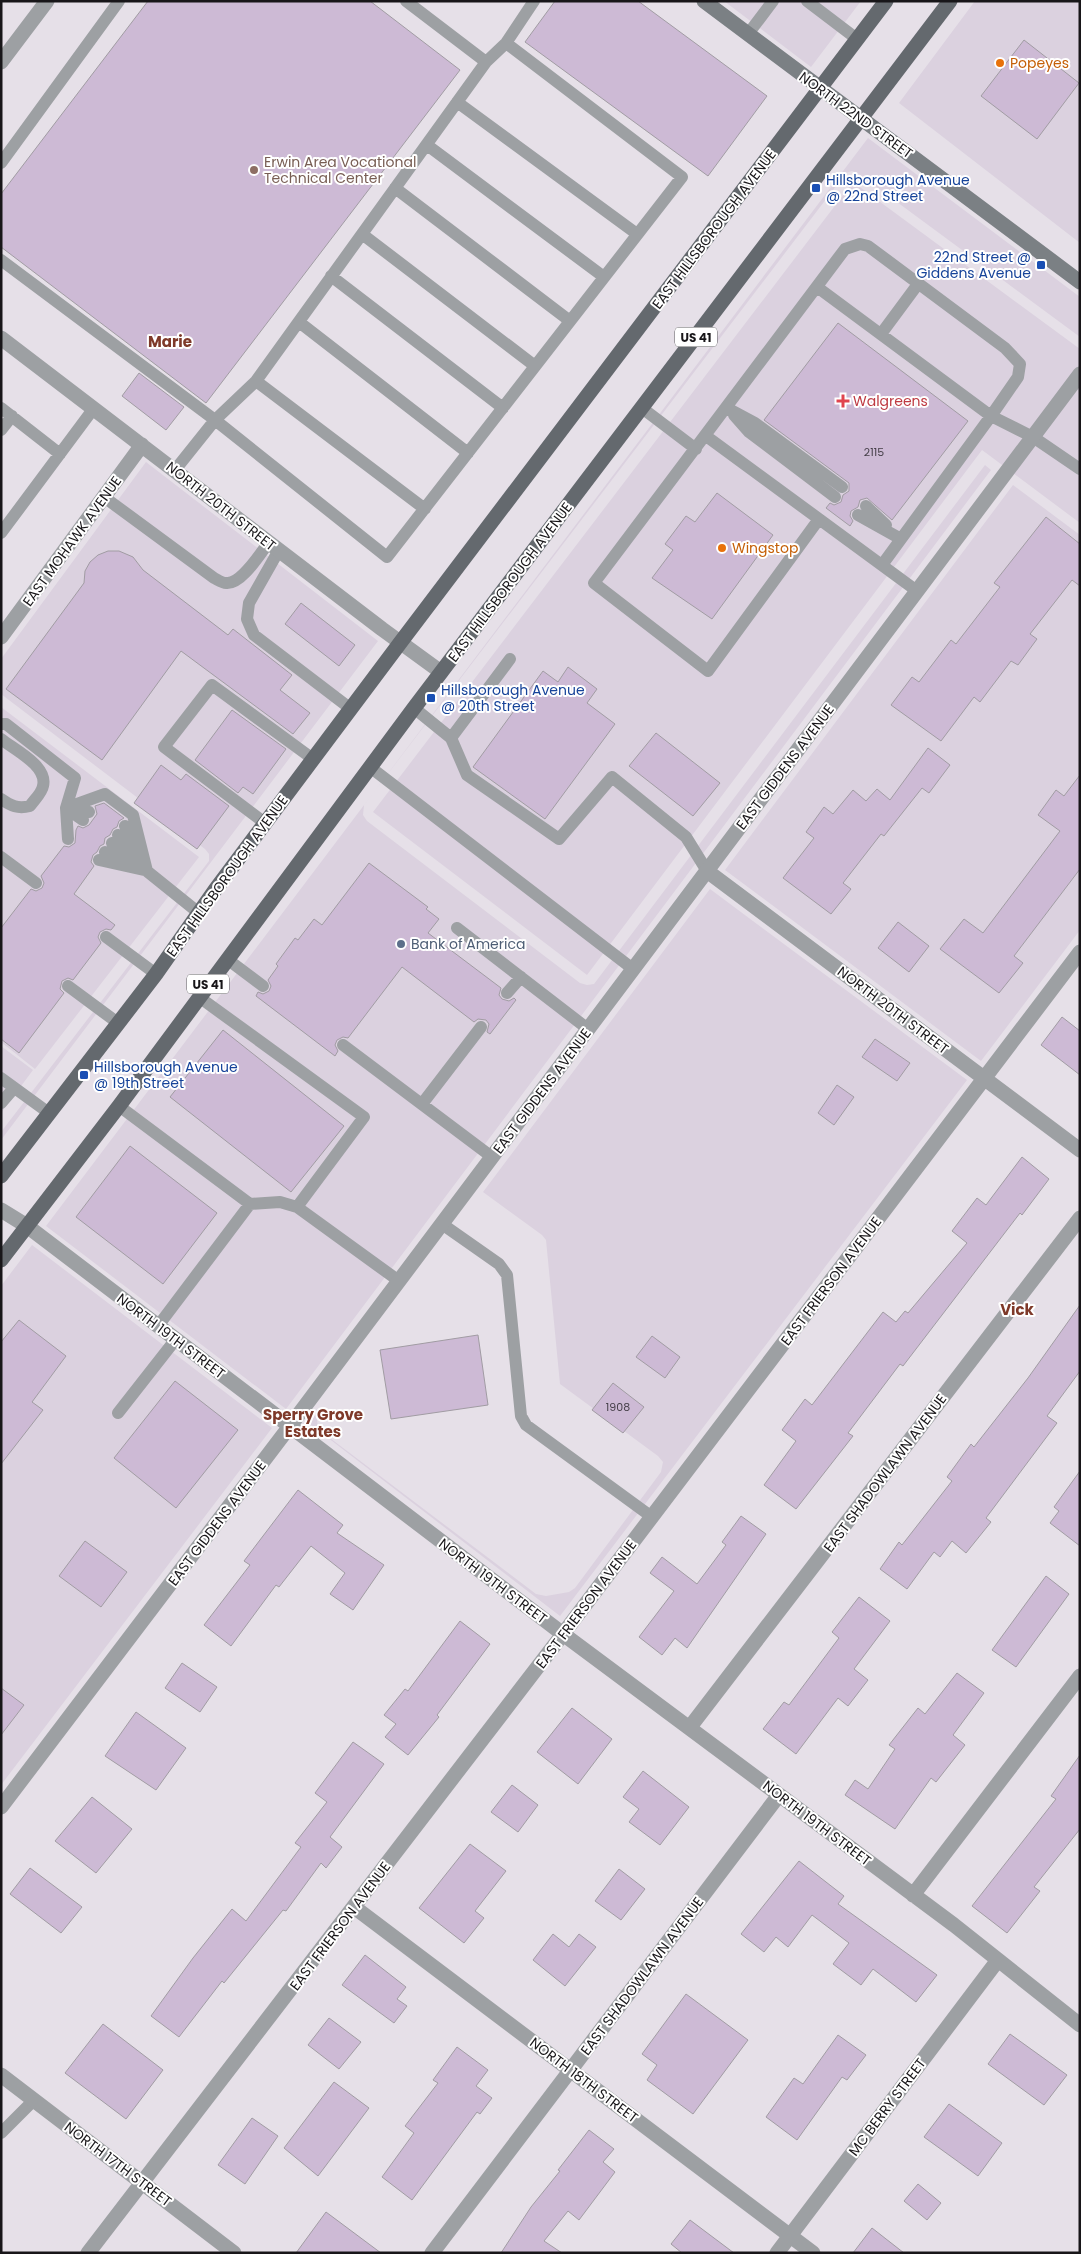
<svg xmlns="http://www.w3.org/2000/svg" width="1081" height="2254" font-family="Poppins,sans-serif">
	<rect width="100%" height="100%" fill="#e6e0e8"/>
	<path fill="#dbd1df" d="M724 1H861L811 67Z
		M975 1H1080V243L899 103Z
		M868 138 1080 297V337L859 174 852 171 846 173 364 805 363 815 367 821 580 983 587 985 594 984 985 465 991 470 286 1409 46 1226Z
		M853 182 1080 349V523L982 450 587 975 373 812Z
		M146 462 378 641 1 1140V1132L209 861V854L205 849 1 694V659Z
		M1013 485 1080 535V930L981 1061 725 870Z
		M1 707 199 857 35 1069 1 1042Z
		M710 889 967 1080 560 1616 310 1424 308 1425 316 1414 318 1427 322 1432 536 1594 546 1596 569 1592 575 1588 661 1472 663 1462 658 1456 560 1384 546 1240 542 1235 483 1192Z
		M1 1046 33 1070 1 1113Z
		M32 1245 272 1428 1 1785V1286Z"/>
	<path fill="#cdbad5" stroke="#a19ca3" d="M148 1H370L460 70 206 403 1 247V194Z
		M555 1H638L767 96 708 176 525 42Z
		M1024 40 1079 83 1037 139 981 96Z
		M838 323 968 421 892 520 867 498 860 500 858 507 851 511 850 516 853 521 850 526 826 508 830 503 834 505 841 502 843 495 849 491V483L764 420Z
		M139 373 184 407 166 430 122 396Z
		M717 493 773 535 712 619 652 578 673 550 665 544 686 516 695 522Z
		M1046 517 1080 544V586L1072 580 1030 634 1037 639 1018 665 1011 661 980 702 974 697 941 741 891 705 912 677 919 682 951 640 956 644 1000 587 994 583Z
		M108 551H119L133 557 143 570 228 635 233 629 292 675 280 690 310 713 293 734 181 651 102 760 6 689 84 583 85 571 90 562 98 555Z
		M301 603 355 645 339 666 285 624Z
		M568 667 597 689 587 703 615 724 545 819 473 767 543 671 558 682Z
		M232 710 286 749 253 794 243 787 238 793 195 760Z
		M656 733 720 783 693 816 629 766Z
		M928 748 950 765 929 793 922 788 884 836 881 834 843 883 851 889 831 914 783 878 814 838 806 832 824 807 833 814 853 790 866 801 877 789 890 800Z
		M161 765 181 780 186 774 229 806 197 849 134 803Z
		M1080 775V869L1014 956 1023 963 999 993 940 949 964 919 983 933 1060 831 1038 815 1056 790 1064 796Z
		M104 803 124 818 119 821 117 827 113 829 110 835 105 838 104 844 100 846 97 852 93 855 91 862 94 866 74 894 115 925 111 930 106 929 100 932 98 937 101 943 73 980 68 978 62 981 60 989 64 993 19 1053 1 1039V928L31 889 36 891 42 888 44 883 41 876 64 846 69 847 75 843 76 830 78 826 83 828 89 825 97 814 95 806Z
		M369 863 428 907 426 909 439 919 428 933 501 988 499 995 502 999 509 1001 514 998 516 1000 490 1034 487 1032 489 1024 486 1020 478 1019 474 1022 402 967 348 1038 343 1037 337 1040 335 1045 338 1051 335 1056 256 996 258 992 263 994 269 991 271 986 268 980 278 966 276 964 295 938 298 940 314 919 322 925Z
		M898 922 929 946 909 972 878 948Z
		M1062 1017 1080 1031V1075L1041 1045Z
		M223 1030 344 1126 291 1192 170 1097Z
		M875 1039 910 1063 897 1081 862 1057Z
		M837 1085 854 1097 834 1125 818 1113Z
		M130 1146 217 1213 163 1284 76 1217Z
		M1022 1157 1049 1179 1022 1215 1020 1213 903 1366 900 1364 848 1433 853 1436 796 1509 764 1485 796 1441 782 1430 805 1399 812 1405 883 1312 896 1322 905 1311 908 1313 967 1243 952 1231 977 1198 986 1205Z
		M1080 1305V1371L1047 1416 1057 1423 986 1518 991 1522 966 1553 952 1541 940 1557 934 1552 907 1589 880 1569 899 1542 902 1545 952 1481 947 1477 971 1444 974 1447 1028 1378Z
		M19 1320 66 1356 32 1402 43 1410 1 1464V1342Z
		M478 1335 488 1405 391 1419 380 1350Z
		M652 1336 680 1357 665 1378 636 1357Z
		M175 1381 238 1430 176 1508 114 1458Z
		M613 1383 644 1407 623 1433 592 1410Z
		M1080 1471V1546L1050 1523 1059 1511 1054 1507Z
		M298 1490 343 1525 337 1533 384 1565 353 1610 330 1594 345 1573 311 1546 279 1587 276 1585 231 1646 204 1625 250 1565 244 1561Z
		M741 1516 766 1534 687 1648 675 1638 662 1655 639 1637 674 1591 650 1573 662 1557 697 1584 726 1545 722 1542Z
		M85 1541 127 1572 101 1607 59 1576Z
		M1046 1576 1069 1594 1016 1667 992 1650Z
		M859 1597 890 1621 854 1669 868 1680 848 1706 838 1698 796 1754 763 1729 784 1702 789 1705 839 1638 832 1632Z
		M460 1621 490 1644 437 1715 439 1717 408 1755 385 1737 396 1724 384 1715 405 1689 408 1691Z
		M182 1663 217 1687 200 1712 165 1688Z
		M957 1673 984 1693 953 1735 965 1745 936 1782 931 1778 895 1829 845 1795 855 1780 868 1789 895 1749 889 1745 918 1708 925 1714Z
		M1 1688 24 1705 1 1735Z
		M572 1708 612 1739 578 1784 537 1752Z
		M136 1712 186 1748 156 1790 105 1756Z
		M353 1742 384 1764 330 1837 342 1847 326 1868 321 1863 286 1911 283 1910 224 1983 222 1981 179 2037 151 2016 193 1958 232 1909 246 1921 301 1847 295 1843 327 1802 315 1793Z
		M1080 1755V1829L1034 1887 1040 1891 1007 1933 972 1906 1056 1799 1051 1796Z
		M643 1771 689 1807 660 1845 629 1822 639 1809 623 1797Z
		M512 1785 538 1805 518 1832 491 1812Z
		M92 1797 132 1829 96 1873 55 1841Z
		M470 1844 506 1871 475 1911 484 1918 464 1943 419 1908Z
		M799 1861 844 1896 838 1904 937 1975 916 2002 873 1969 861 1985 833 1964 849 1943 812 1915 788 1947 776 1937 764 1952 741 1934Z
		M30 1868 82 1907 61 1933 10 1894Z
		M619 1869 645 1889 621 1920 595 1901Z
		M553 1934 569 1947 579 1934 596 1947 565 1986 533 1960Z
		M365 1955 406 1987 397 1999 407 2006 394 2023 342 1985Z
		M686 1994 748 2040 693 2114 647 2080 657 2065 642 2054Z
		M329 2018 361 2042 339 2069 308 2045Z
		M103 2024 163 2070 126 2119 65 2073Z
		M1010 2034 1067 2075 1044 2105 988 2064Z
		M838 2035 866 2055 847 2080 842 2077 797 2140 766 2117 794 2078 803 2084Z
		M457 2047 488 2070 476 2086 492 2098 480 2114 477 2112 412 2200 382 2177 414 2133 405 2126 438 2083 433 2080Z
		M334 2082 369 2108 318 2176 284 2148Z
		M949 2104 1002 2143 978 2176 924 2137Z
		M252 2118 278 2136 245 2184 218 2165Z
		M589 2130 614 2149 603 2162 615 2172 579 2220 568 2211 544 2241 562 2253H501L531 2207 560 2171 558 2170Z
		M918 2184 941 2203 927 2220 904 2201Z
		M326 2212 381 2253H296Z
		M690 2220 734 2253H682L671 2244Z
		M872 2228 904 2253H853Z"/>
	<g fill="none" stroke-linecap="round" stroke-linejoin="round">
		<path stroke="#9da0a3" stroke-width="12" d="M406 1 486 62 506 43
			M807 1 857 39
			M748 34 773 1
			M457 102 637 234
			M427 145 604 277
			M1 163 119 1
			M395 188 570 321
			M362 234 535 366
			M1 260 215 420 256 381 486 62
			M331 276 503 408
			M817 287 991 416 1018 377 1020 364 1005 348 868 246 860 244 845 249 594 583 708 671 819 519
			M299 322 468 453
			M881 334 918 284
			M256 381 425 509
			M1 408 60 454
			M642 408 696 449
			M727 408 755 423 842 487
			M734 415 749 432 835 497
			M1 430 12 416
			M706 436 917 591
			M175 470 215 420 387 557 682 177 506 43 534 1
			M104 497 214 578C218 580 222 583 226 583 241 585 260 554 269 542
			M866 506 886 525
			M858 515 901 539
			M1 533 94 408
			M279 550 249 603 247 619 254 635 351 709
			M882 565 991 416 1033 437 1080 469
			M414 708 451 738 467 775 559 839 612 777 686 837 707 871
			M1 724H6L75 778 66 808 83 820
			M451 738 510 659
			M1 739C15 750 48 766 43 786 42 793 34 800 30 806 18 809 11 806 1 799
			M370 767 633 969
			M66 808 105 794 133 815 147 871
			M66 808 68 839
			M68 808 89 812
			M265 823 164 747 212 685 313 759
			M125 826 137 851
			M118 835 131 851
			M112 843 199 913
			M105 852 124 860
			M1 857 36 883
			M99 860 144 870
			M457 928 588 1029
			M106 937 156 974
			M227 959 263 986
			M68 986 118 1023
			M507 993 521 977
			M343 1045 492 1157
			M1 1078 49 1113
			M1 1103 14 1088
			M422 1104 481 1027
			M119 1106 250 1204 280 1202 297 1207 364 1117 199 997
			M297 1207 399 1281
			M442 1224 499 1264 507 1275 521 1416 526 1425 652 1517
			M158 1326 250 1204
			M118 1413 176 1339
			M1 2133 34 2100"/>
		<path stroke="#9da0a3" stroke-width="15" d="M1 62 47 1
			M1 338 382 629 441 672
			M1 637 142 445
			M707 871 1080 1150
			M1 1210 27 1226 563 1634 954 1925 1080 2025
			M690 1727 1080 1218
			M1 1807 290 1426 1080 374
			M913 1895 1080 1676
			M354 1907 813 2253
			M1 2075 234 2253
			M88 2253 563 1634 1080 952
			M432 2253 779 1795
			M777 2253 998 1960"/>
		<path stroke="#7b8084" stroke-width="15" d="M704 1 1080 282"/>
		<path stroke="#64696e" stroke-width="15" d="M1 1176 156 974 215 890 400 643 886 1
			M1 1260 119 1106 414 708 950 1"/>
	</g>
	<g fill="#e8710a" stroke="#fff" stroke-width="2">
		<circle cx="1000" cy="63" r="5"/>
		<circle cx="722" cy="548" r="5"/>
	</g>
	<circle fill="#8d6e63" stroke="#fff" stroke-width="2" cx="254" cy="170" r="5"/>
	<g fill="#1a4fb4" stroke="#fff" stroke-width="2">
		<rect x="811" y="183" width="10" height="10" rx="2.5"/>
		<rect x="1036" y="260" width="10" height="10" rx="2.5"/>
		<rect x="426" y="693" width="10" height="10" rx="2.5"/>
		<rect x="79" y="1070" width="10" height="10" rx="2.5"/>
	</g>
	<path fill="#e0444e" stroke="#fff" stroke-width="2" d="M840.5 393.5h5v5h5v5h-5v5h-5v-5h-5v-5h5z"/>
	<circle fill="#5c6f8a" stroke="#fff" stroke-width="2" cx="401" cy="944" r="5"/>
	<g text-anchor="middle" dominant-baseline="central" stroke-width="4" stroke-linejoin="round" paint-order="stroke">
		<g font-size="11" fill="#453f48">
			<text x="874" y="452">2115</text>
			<text x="618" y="1407">1908</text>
		</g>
		<g fill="#fff" stroke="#5d5c5e" stroke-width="1">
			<rect x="675" y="327.5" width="42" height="19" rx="4"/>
			<rect x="187" y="974.5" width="42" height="19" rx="4"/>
		</g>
		<g font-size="12" font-weight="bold" fill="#181619">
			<text x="696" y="337">US 41</text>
			<text x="208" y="984">US 41</text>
		</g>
		<g font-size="14" fill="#c56008" stroke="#fff" text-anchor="start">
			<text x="1010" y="63">Popeyes</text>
			<text x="732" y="548">Wingstop</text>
		</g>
		<g font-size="14" fill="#181619" stroke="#fff">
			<text transform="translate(856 115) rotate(36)">NORTH 22ND STREET</text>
			<text transform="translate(714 229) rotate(-53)">EAST HILLSBOROUGH AVENUE</text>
			<text transform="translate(221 506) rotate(38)">NORTH 20TH STREET</text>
			<text transform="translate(72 541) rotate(-54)">EAST MOHAWK AVENUE</text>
			<text transform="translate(510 582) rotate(-53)">EAST HILLSBOROUGH AVENUE</text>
			<text transform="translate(785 767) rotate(-53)">EAST GIDDENS AVENUE</text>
			<text transform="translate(227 876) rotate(-54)">EAST HILLSBOROUGH AVENUE</text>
			<text transform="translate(893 1010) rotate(37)">NORTH 20TH STREET</text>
			<text transform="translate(542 1091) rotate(-53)">EAST GIDDENS AVENUE</text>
			<text transform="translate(831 1281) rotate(-53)">EAST FRIERSON AVENUE</text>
			<text transform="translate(171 1336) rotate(37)">NORTH 19TH STREET</text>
			<text transform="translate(885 1473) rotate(-53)">EAST SHADOWLAWN AVENUE</text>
			<text transform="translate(217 1523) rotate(-53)">EAST GIDDENS AVENUE</text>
			<text transform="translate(493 1581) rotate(37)">NORTH 19TH STREET</text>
			<text transform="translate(586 1604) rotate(-53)">EAST FRIERSON AVENUE</text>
			<text transform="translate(817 1823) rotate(37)">NORTH 19TH STREET</text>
			<text transform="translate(340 1926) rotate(-53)">EAST FRIERSON AVENUE</text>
			<text transform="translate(642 1976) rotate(-53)">EAST SHADOWLAWN AVENUE</text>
			<text transform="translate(584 2080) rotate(37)">NORTH 18TH STREET</text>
			<text transform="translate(887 2107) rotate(-53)">MC BERRY STREET</text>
			<text transform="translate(118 2164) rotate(37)">NORTH 17TH STREET</text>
		</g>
		<g font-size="14" fill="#785e54" stroke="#fff" text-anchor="start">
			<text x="264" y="162">Erwin Area Vocational<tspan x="264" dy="16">Technical Center</tspan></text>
		</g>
		<g font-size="14" fill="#164399" stroke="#fff" text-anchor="start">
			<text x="826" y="180">Hillsborough Avenue<tspan x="826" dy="16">@ 22nd Street</tspan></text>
			<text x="1031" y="257" text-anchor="end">22nd Street @<tspan x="1031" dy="16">Giddens Avenue</tspan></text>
			<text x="441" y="690">Hillsborough Avenue<tspan x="441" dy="16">@ 20th Street</tspan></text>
			<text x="94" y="1067">Hillsborough Avenue<tspan x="94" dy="16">@ 19th Street</tspan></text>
		</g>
		<g font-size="14" fill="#be3a42" stroke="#fff" text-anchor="start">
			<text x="853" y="401">Walgreens</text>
		</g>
		<g font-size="14" fill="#4e5e75" stroke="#fff" text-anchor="start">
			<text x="411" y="944">Bank of America</text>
		</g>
		<g font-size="15" font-weight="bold" fill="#7e3929" stroke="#fff">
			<text x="170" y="341">Marie</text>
			<text x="1017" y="1309">Vick</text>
			<text x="313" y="1414">Sperry Grove<tspan x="313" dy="17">Estates</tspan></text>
		</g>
	</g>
	<rect width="1081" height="2254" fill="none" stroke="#181619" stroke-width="5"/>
</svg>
